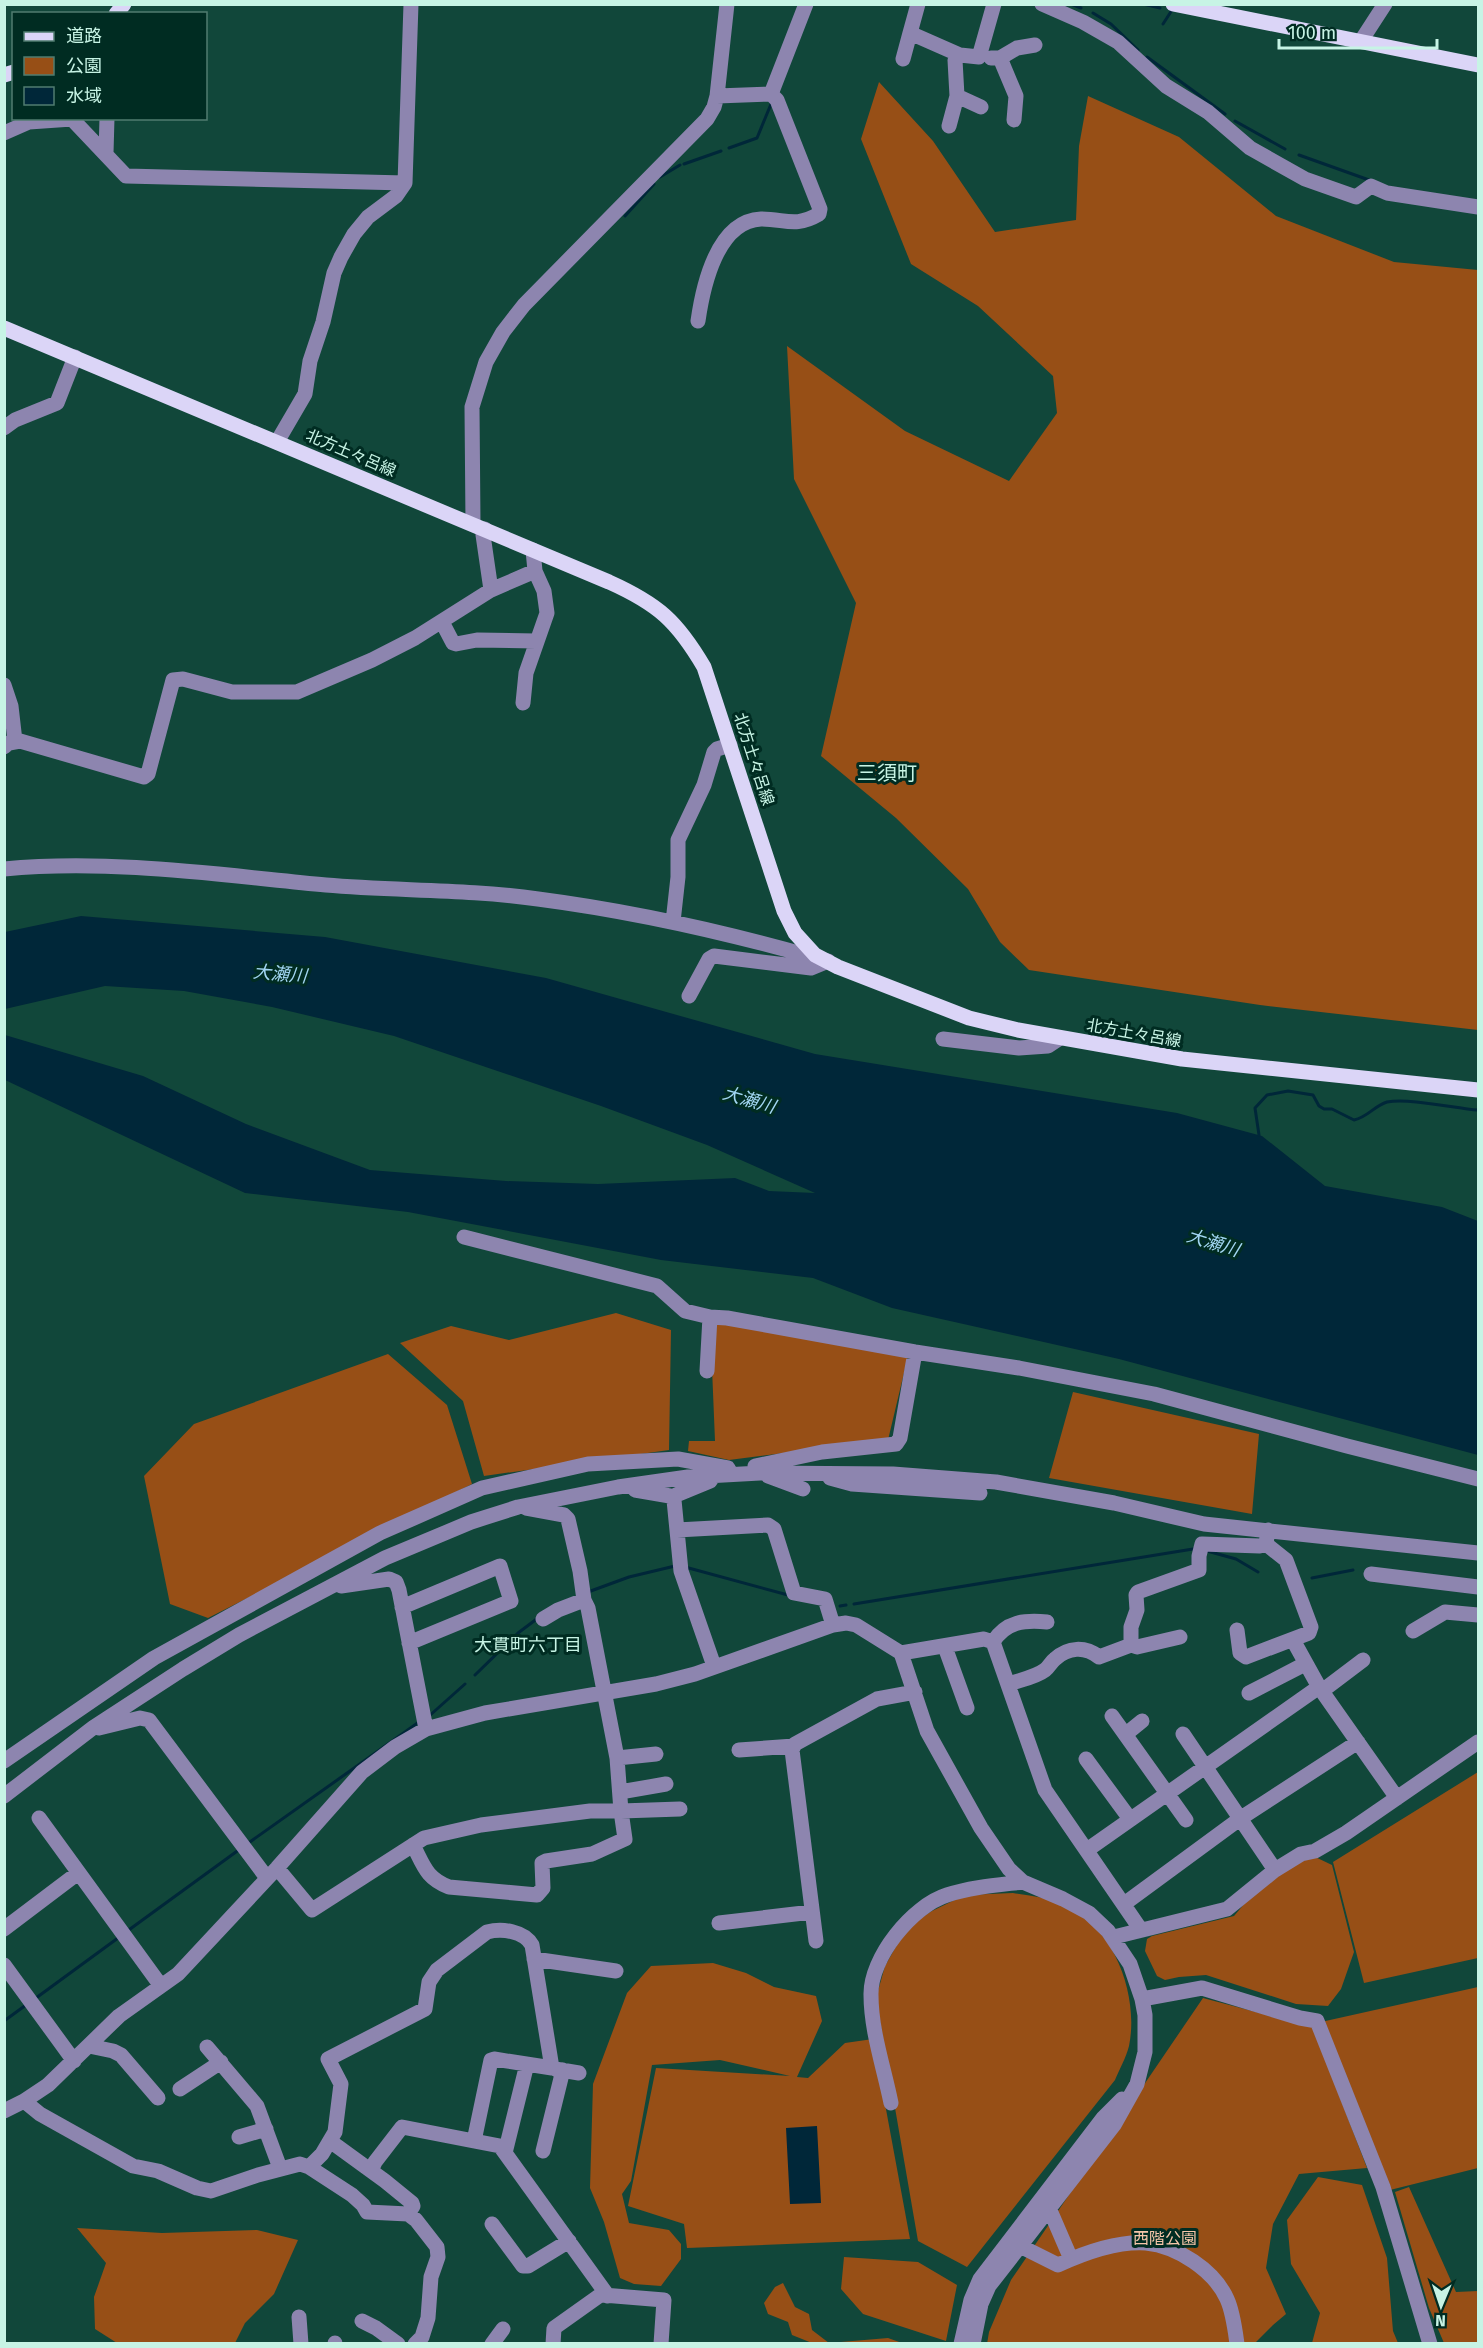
<svg xmlns="http://www.w3.org/2000/svg" width="1483" height="2348" font-family="'Fira Sans','Noto Sans JP',sans-serif">
	<rect width="100%" height="100%" fill="#11473a"/>
	<path fill="#974f16" d="M879 82 933 141 995 232 1076 220 1079 146 1088 96 1179 137 1276 216 1394 262 1478 270V1030L1260 1005 1029 970 1000 942 968 889 896 818 821 756 856 603 794 479 787 346 905 431 1009 481 1057 413 1053 376 978 306 911 264 861 139Z
		M616 1313 671 1330 669 1450 484 1476 463 1401 400 1343 451 1326 509 1340Z
		M717 1321 908 1356 888 1440 729 1460 688 1451 689 1441H715L712 1368Z
		M388 1354 447 1405 472 1484 208 1618 170 1604 144 1476 194 1424Z
		M1073 1392 1259 1434 1252 1514 1049 1478Z
		M1478 1772V1958L1364 1983 1333 1862Z
		M1311 1855 1332 1865 1354 1952 1341 1989 1328 2006 1296 2004 1206 1975 1179 1977 1165 1980 1157 1976 1145 1951 1147 1939 1152 1936 1234 1916 1245 1903 1294 1863Z
		M1013 1893C1031 1896 1053 1898 1070 1907 1116 1932 1139 1997 1129 2046 1126 2058 1119 2070 1115 2080L967 2267 918 2241 876 1998 885 1966 907 1927 932 1911 965 1895Z
		M713 1963 746 1973 774 1987 816 1996 822 2021 797 2077 808 2078 845 2043 873 2039 910 2239 687 2248 684 2224 628 2206 656 2068 790 2076 720 2060 652 2065 631 2181 622 2194 629 2223 669 2230 681 2244V2259L661 2286 634 2284 620 2278 604 2222 590 2188 593 2084 627 1993 651 1966Z
		M1478 1987V2168L1390 2190 1321 2022Z
		M1203 1998 1313 2027 1367 2168 1299 2174 1273 2224 1266 2268 1286 2314 1273 2325 1255 2343 987 2344 989 2332 1011 2280Z
		M1318 2177 1362 2185 1387 2258 1393 2331 1398 2343H1312L1320 2313 1291 2264 1287 2220Z
		M1409 2187 1456 2292 1478 2291V2343H1444L1429 2308 1395 2192Z
		M77 2228 162 2233 257 2230 298 2240 274 2294 245 2323 235 2343H117L95 2329 94 2297 106 2263Z
		M844 2257 918 2262 957 2285 946 2341 863 2314 841 2289Z
		M783 2283 795 2307 809 2314 812 2330 829 2343 888 2338 902 2343H812L792 2335 788 2322 768 2314 764 2303 775 2287Z"/>
	<path fill="#002739" d="M81 916 325 937 546 978 815 1054 1177 1113 1262 1136 1325 1186 1442 1207 1478 1221V1455L1119 1359 892 1308 813 1278 661 1260 408 1212 245 1193 5 1080V1035L143 1076 246 1124 370 1170 506 1181 598 1184 735 1178 769 1191 815 1193 707 1145 601 1106 394 1036 272 1007 184 991 105 986 5 1009V932Z
		M817 2126 821 2203 790 2204 786 2128Z"/>
	<g fill="none" stroke-linecap="round" stroke-linejoin="round">
		<path stroke="#002739" stroke-width="3" d="M1071 4 1081 8
			M1143 4 1160 8
			M1093 13 1111 24 1138 50
			M1163 24 1172 10
			M1147 57 1225 114
			M1235 121 1285 149
			M729 148 757 138 771 104
			M1299 155 1369 180
			M684 164 721 151
			M660 177 680 165
			M625 216 654 184
			M1259 1135 1255 1108 1267 1095 1288 1091 1313 1095 1319 1106 1324 1109H1332L1354 1120C1368 1117 1374 1106 1387 1102 1410 1098 1454 1108 1478 1110
			M1207 1551 1236 1559 1258 1572
			M685 1567 788 1595
			M1312 1578 1353 1570
			M588 1592 629 1577 675 1566
			M854 1604 1193 1549
			M840 1606 846 1605
			M475 1675 518 1633 538 1618
			M428 1717 465 1684
			M247 1844 419 1722
			M126 1932 240 1849
			M36 1998 118 1938
			M4 2021 26 2005"/>
		<path stroke="#8d85af" stroke-width="15" d="M918 4 910 33 960 55
			M1042 4 1083 22 1118 42 1166 86 1208 112 1250 148 1305 179 1356 197 1371 186 1387 193 1478 207
			M1361 41 1385 4
			M991 58H1000L1017 48 1035 45
			M1000 58 1016 96 1014 120
			M903 59 910 33
			M717 96 771 94
			M957 96 981 107
			M949 126 957 96 955 60 960 55 979 57 994 4
			M4 133 29 122 72 119 126 176 405 183
			M106 153 107 118
			M698 321C703 286 717 221 761 219 786 219 795 228 819 214L820 209 777 100 771 94 806 4
			M4 428 15 420 57 403 75 357
			M277 442 305 394 310 361 323 322 334 273 341 257 354 234 368 217 396 196 405 183 411 4
			M473 523 472 407 486 362 503 332 524 305 707 119 714 107 717 96 727 4
			M491 590 535 571
			M442 622 453 643 456 644 477 640 536 641
			M4 685 11 706 15 741
			M523 703 526 673 547 613 544 591 535 571 533 550
			M4 747 9 743 20 741 144 777 148 774 173 680 183 679 232 692H297L372 660 415 638 491 590 483 535 485 529
			M4 869C111 859 220 875 326 885 396 891 468 889 538 899 630 911 720 931 809 956L815 955
			M673 922 678 877V840L704 785 714 752 717 749 730 745
			M689 996 709 959 714 956 811 968 828 961
			M943 1039 1019 1048 1048 1046 1060 1038
			M464 1237 657 1286 685 1311 710 1317 727 1318 915 1352 1019 1368 1154 1394 1347 1446 1478 1479
			M707 1371 710 1317
			M755 1466 822 1452 896 1444 900 1438 915 1352
			M768 1476 803 1489
			M830 1478 852 1484 980 1493
			M635 1490 670 1496 674 1500 681 1571 714 1666
			M674 1500 676 1495 710 1481 712 1478
			M677 1530 768 1525 774 1529 794 1593 825 1599 833 1625
			M1371 1574 1478 1587
			M341 1586 389 1579 396 1582 399 1590 426 1729
			M402 1607 500 1566 511 1601 409 1643
			M543 1619 558 1610 584 1600
			M1237 1630 1240 1653 1246 1657 1309 1633 1311 1627 1286 1560 1266 1544
			M1413 1631 1445 1612 1478 1615
			M1293 1640 1319 1687
			M993 1642C1006 1621 1025 1620 1047 1622
			M1131 1645V1627L1137 1610 1136 1595 1138 1592 1199 1570V1556L1202 1544 1260 1546 1266 1544 1268 1530
			M945 1647 967 1708
			M901 1653 984 1639 993 1642 1045 1790 1141 1930
			M1009 1684C1020 1680 1036 1677 1045 1670 1049 1667 1051 1662 1055 1659 1068 1647 1085 1646 1099 1657L1131 1645 1137 1647 1180 1637
			M1322 1691 1363 1660
			M1249 1693 1305 1664
			M1112 1716 1186 1820
			M99 1728 140 1718 149 1720 267 1878
			M1126 1734 1142 1721
			M1183 1734 1275 1870
			M739 1750 794 1746
			M617 1758 656 1754
			M1086 1759 1130 1819
			M4 1761 154 1658 380 1533 482 1488 588 1464 678 1459 728 1468 729 1470
			M620 1792 666 1784
			M4 1796 94 1727 183 1669 239 1635 385 1558 471 1522 518 1507 618 1487 688 1477 760 1473 893 1474 996 1482 1114 1503 1204 1524 1478 1553
			M39 1818 161 1986
			M413 1845C424 1866 426 1878 449 1887L537 1895 543 1888 542 1863 546 1861 592 1854 625 1839 621 1811 680 1809
			M1087 1850 1319 1687 1397 1798
			M277 1868 312 1910 424 1838 481 1825 590 1811H621L617 1758 588 1608 584 1600 580 1571 568 1519 564 1515 526 1508
			M1124 1904 1241 1818 1358 1742
			M719 1923 812 1912
			M4 1929 78 1873
			M1114 1937 1227 1909 1275 1870 1301 1854 1315 1851 1346 1833 1478 1742
			M816 1941 792 1750 795 1744 877 1699 915 1692
			M534 1959 616 1971
			M4 1965 74 2061
			M1142 1999 1202 1988 1300 2018 1317 2021 1383 2187 1430 2344
			M89 2046 113 2051 121 2055 158 2098
			M207 2047 257 2106 280 2168
			M555 2069 579 2073
			M180 2089 221 2062
			M24 2101 40 2114 133 2166 158 2171 197 2188 211 2191 258 2175 300 2164 309 2167 352 2195 363 2205 367 2212 408 2214 416 2220 437 2247 438 2257 431 2277 428 2318 422 2337 415 2344
			M891 2103C884 2068 871 2031 871 1995 870 1958 912 1906 947 1895 971 1887 998 1885 1023 1882
			M4 2111 24 2101 48 2085 119 2016 178 1974 277 1868 362 1772 395 1747 426 1729 485 1713 656 1684 695 1674 833 1625 846 1623 856 1625 901 1653 927 1731 981 1828 1009 1869 1023 1882 1063 1899 1089 1913 1108 1931 1130 1964 1142 1999 1145 2015V2052L1137 2084 1114 2125 989 2286 981 2304 973 2344
			M239 2137 266 2129
			M330 2141 385 2181 412 2203 413 2206 408 2214
			M543 2151 563 2070
			M505 2153 527 2064
			M309 2167 322 2154 335 2132 341 2084 328 2059 425 2009 429 1982 437 1970 487 1932C502 1928 524 1931 532 1945L552 2068 494 2059 491 2060 474 2141 500 2146 608 2296
			M371 2171 375 2162 402 2127 474 2141
			M1049 2208 1071 2259
			M492 2224 523 2266H528L569 2241
			M1020 2246 1058 2265C1084 2253 1117 2241 1146 2243 1177 2246 1214 2270 1227 2299 1233 2312 1235 2329 1237 2344
			M299 2317 301 2344
			M362 2321 376 2328 398 2344
			M335 2344V2343
			M492 2344 503 2329
			M553 2344 554 2328 599 2296 603 2295 664 2300 661 2344
			M961 2344 971 2300 980 2279 1103 2118 1122 2099"/>
		<path stroke="#dbd5f7" stroke-width="15" d="M1173 4 1478 65
			M116 14 124 4
			M4 75 14 72
			M4 328 609 582C658 604 677 621 704 667L784 911 795 933 815 955 838 967 969 1018 1018 1030 1182 1059 1478 1090"/>
	</g>
	<g text-anchor="middle" dominant-baseline="central" stroke-width="6" stroke-linejoin="round" paint-order="stroke">
		<g font-size="16" fill="#c7f4e5" stroke="#002c22">
			<text transform="translate(351 453) rotate(23)">北方土々呂線</text>
			<text transform="translate(754 759) rotate(72)">北方土々呂線</text>
			<text transform="translate(1134 1033) rotate(10)">北方土々呂線</text>
		</g>
		<g font-size="16" fill="#f6c6a9" stroke="#002c22">
			<text x="1165" y="2238">西階公園</text>
		</g>
		<g font-size="18" font-style="italic" fill="#a2d6f3" stroke="#002c22">
			<text transform="translate(280 974) rotate(5)">大瀬川</text>
			<text transform="translate(749 1100) rotate(16)">大瀬川</text>
			<text transform="translate(1213 1243) rotate(17)">大瀬川</text>
		</g>
		<g font-size="18" fill="#c7f4e5" stroke="#002c22">
			<text x="528" y="1645">大貫町六丁目</text>
		</g>
		<g font-size="20" fill="#c7f4e5" stroke="#002c22">
			<text x="887" y="773">三須町</text>
		</g>
	</g>
	<rect width="1483" height="2348" fill="none" stroke="#c7f4e5" stroke-width="12"/>
	<rect x="12" y="12" width="195" height="108" fill="#002c22" stroke="#507c70" stroke-width="1.5"/>
	<rect x="24" y="32" width="30" height="9" fill="#dbd5f7" stroke="#507c70" stroke-width="1.5"/>
	<text x="66" y="42" font-size="18" fill="#c7f4e5">道路</text>
	<rect x="24" y="57" width="30" height="18" fill="#974f16" stroke="#507c70" stroke-width="1.5"/>
	<text x="66" y="72" font-size="18" fill="#c7f4e5">公園</text>
	<rect x="24" y="87" width="30" height="18" fill="#002739" stroke="#507c70" stroke-width="1.5"/>
	<text x="66" y="102" font-size="18" fill="#c7f4e5">水域</text>
	<g transform="translate(1441 2306) rotate(182)" stroke="#002c22" stroke-width="4.5" paint-order="stroke">
	<path d="M0-4.5L10 22L0 15L-10 22Z" fill="#c7f4e5"/>
	<text y="-9" font-size="16" font-weight="bold" text-anchor="middle" fill="#c7f4e5">N</text>
	</g>
	<path d="M1279 39v9h158v-9" fill="none" stroke="#c7f4e5" stroke-width="3"/>
	<text x="1288" y="39" font-size="18" fill="#c7f4e5" stroke="#002c22" stroke-width="4.5" paint-order="stroke">100 m</text>
</svg>
